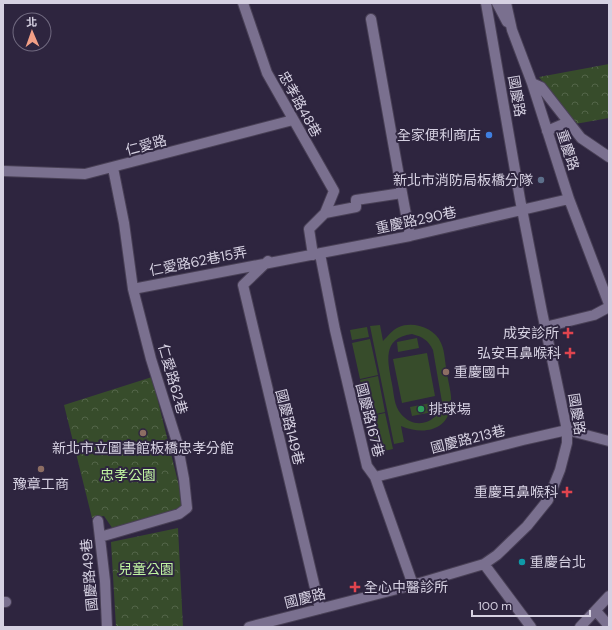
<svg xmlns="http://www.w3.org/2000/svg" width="612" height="630" font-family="'DM Sans','Noto Sans TC',sans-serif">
	<defs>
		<pattern id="forest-crowns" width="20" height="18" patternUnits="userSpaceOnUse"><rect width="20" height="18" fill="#374c2b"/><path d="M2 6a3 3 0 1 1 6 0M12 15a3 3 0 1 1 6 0" fill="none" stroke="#536549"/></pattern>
	</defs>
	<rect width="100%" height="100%" fill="#2e253f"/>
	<path fill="#374c2b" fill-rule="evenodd" d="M380 325 383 341C388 336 392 330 399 327 413 321 435 328 441 343 445 351 445 364 447 373 448 382 452 394 451 403 449 432 422 435 401 426L404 442 394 444 370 326ZM412 334C423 337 428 340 433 350L442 402C439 423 415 431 401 414 394 406 394 394 392 384 388 362 381 338 412 334Z
		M367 327 369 337 352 340 350 330Z
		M417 338 419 348 398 352 397 342Z
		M370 339 378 375 360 379 352 343Z
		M427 353 435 396 402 403 393 359Z
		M378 376 385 412 367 416 360 380Z
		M431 403 433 412 412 416 410 407Z
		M385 413 393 449 375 453 367 417Z"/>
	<path fill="url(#forest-crowns)" d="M609 64V118L575 124 539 77Z
		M152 377 184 506 179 518 117 535 104 516 92 518 64 405Z
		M178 528 183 627H116L111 542Z"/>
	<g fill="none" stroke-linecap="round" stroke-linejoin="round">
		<g stroke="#494056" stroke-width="12">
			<path id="minor" d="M243 3 267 73 334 191 325 213
				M497 3 507 22
				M506 3 512 30 532 83 569 199 609 304
				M371 19 402 193
				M532 83 541 87 581 138 609 157
				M547 131 568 122
				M3 171 85 174 293 120
				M320 254 335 330 367 466 375 477 413 585
				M313 255 309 229 325 213 356 207V200L402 193 410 236
				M268 261 243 285 320 609
				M133 289 410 236 569 199
				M545 327 594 315 609 307
				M375 477 523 440 567 430 609 441
				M98 521 105 581 107 627
				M100 537 179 514 187 508 184 479 177 442 151 359 133 289 124 223 113 168
				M484 564 531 627
				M3 602H6
				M596 611 609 626
				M249 627 413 585 484 564 497 555 527 526 548 500 560 470 567 443V430L542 312 520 199 486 3
				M580 627 609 596"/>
		</g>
		<use href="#minor" stroke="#7a708f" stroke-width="10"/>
	</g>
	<circle fill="#3f7fe0" stroke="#2e253f" stroke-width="1.5" cx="489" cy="135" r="4"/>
	<circle fill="#5c6f8a" stroke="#2e253f" stroke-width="1.5" cx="541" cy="180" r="4"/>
	<g fill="#e0444e" stroke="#2e253f" stroke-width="1.5">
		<path d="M566 327h4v4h4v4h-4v4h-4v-4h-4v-4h4z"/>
		<path d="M568 347h4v4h4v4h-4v4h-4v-4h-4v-4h4z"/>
		<path d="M565 486h4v4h4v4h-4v4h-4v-4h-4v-4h4z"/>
		<path d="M353 581h4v4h4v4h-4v4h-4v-4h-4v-4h4z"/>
	</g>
	<g fill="#8d6e63" stroke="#2e253f" stroke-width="1.5">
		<circle cx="446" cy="372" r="4"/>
		<circle cx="143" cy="433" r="4"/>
		<circle cx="41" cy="469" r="4"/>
	</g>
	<circle fill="#2e9e5b" stroke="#2e253f" stroke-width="1.5" cx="421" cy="409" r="4"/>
	<circle fill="#0f9aa8" stroke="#2e253f" stroke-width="1.5" cx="522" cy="562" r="4"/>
	<g text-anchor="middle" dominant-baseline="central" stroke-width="4" stroke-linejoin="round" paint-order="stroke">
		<g font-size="14" fill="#d6d1e2" stroke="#2e253f">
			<text transform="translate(517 96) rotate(80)">國慶路</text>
			<text transform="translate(300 104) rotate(61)">忠孝路48巷</text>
			<text transform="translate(146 145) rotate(-15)">仁愛路</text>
			<text transform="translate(568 150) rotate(72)">重慶路</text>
			<text transform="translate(416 220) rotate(-12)">重慶路290巷</text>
			<text transform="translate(198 261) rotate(-11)">仁愛路62巷15弄</text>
			<text transform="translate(173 379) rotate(74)">仁愛路62巷</text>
			<text transform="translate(577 414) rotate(81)">國慶路</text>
			<text transform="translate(370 420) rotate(76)">國慶路167巷</text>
			<text transform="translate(290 427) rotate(76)">國慶路149巷</text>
			<text transform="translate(468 439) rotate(-14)">國慶路213巷</text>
			<text transform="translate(89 575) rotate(-95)">國慶路49巷</text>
			<text transform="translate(305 598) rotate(-14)">國慶路</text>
		</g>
		<g font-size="14" fill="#d6d1e2" stroke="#2e253f" text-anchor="end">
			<text x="481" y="135">全家便利商店</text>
			<text x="533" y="180">新北市消防局板橋分隊</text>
			<text x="559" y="333">成安診所</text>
			<text x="561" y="353">弘安耳鼻喉科</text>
			<text x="454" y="372" text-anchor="start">重慶國中</text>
			<text x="429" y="409" text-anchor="start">排球場</text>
			<text x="143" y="448" text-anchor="middle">新北市立圖書館板橋忠孝分館</text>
			<text x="41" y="484" text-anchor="middle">豫章工商</text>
			<text x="558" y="492">重慶耳鼻喉科</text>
			<text x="530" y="562" text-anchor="start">重慶台北</text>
			<text x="364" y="587" text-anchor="start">全心中醫診所</text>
		</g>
		<g font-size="14" fill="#c0f4a2" stroke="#2e253f">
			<text x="128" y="475">忠孝公園</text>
			<text x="146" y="569">兒童公園</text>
		</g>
	</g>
	<rect width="612" height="630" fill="none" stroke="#d6d1e2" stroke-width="8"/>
	<g transform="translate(32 32) rotate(358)"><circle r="19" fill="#2e253f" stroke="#716a80"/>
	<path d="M0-3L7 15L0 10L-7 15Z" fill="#f39f86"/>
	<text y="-6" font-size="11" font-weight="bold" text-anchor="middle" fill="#d6d1e2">北</text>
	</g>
	<path d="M472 610v6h118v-6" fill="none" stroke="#d6d1e2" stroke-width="2"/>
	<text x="478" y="610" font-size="12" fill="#d6d1e2" stroke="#2e253f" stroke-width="3" paint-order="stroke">100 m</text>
</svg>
